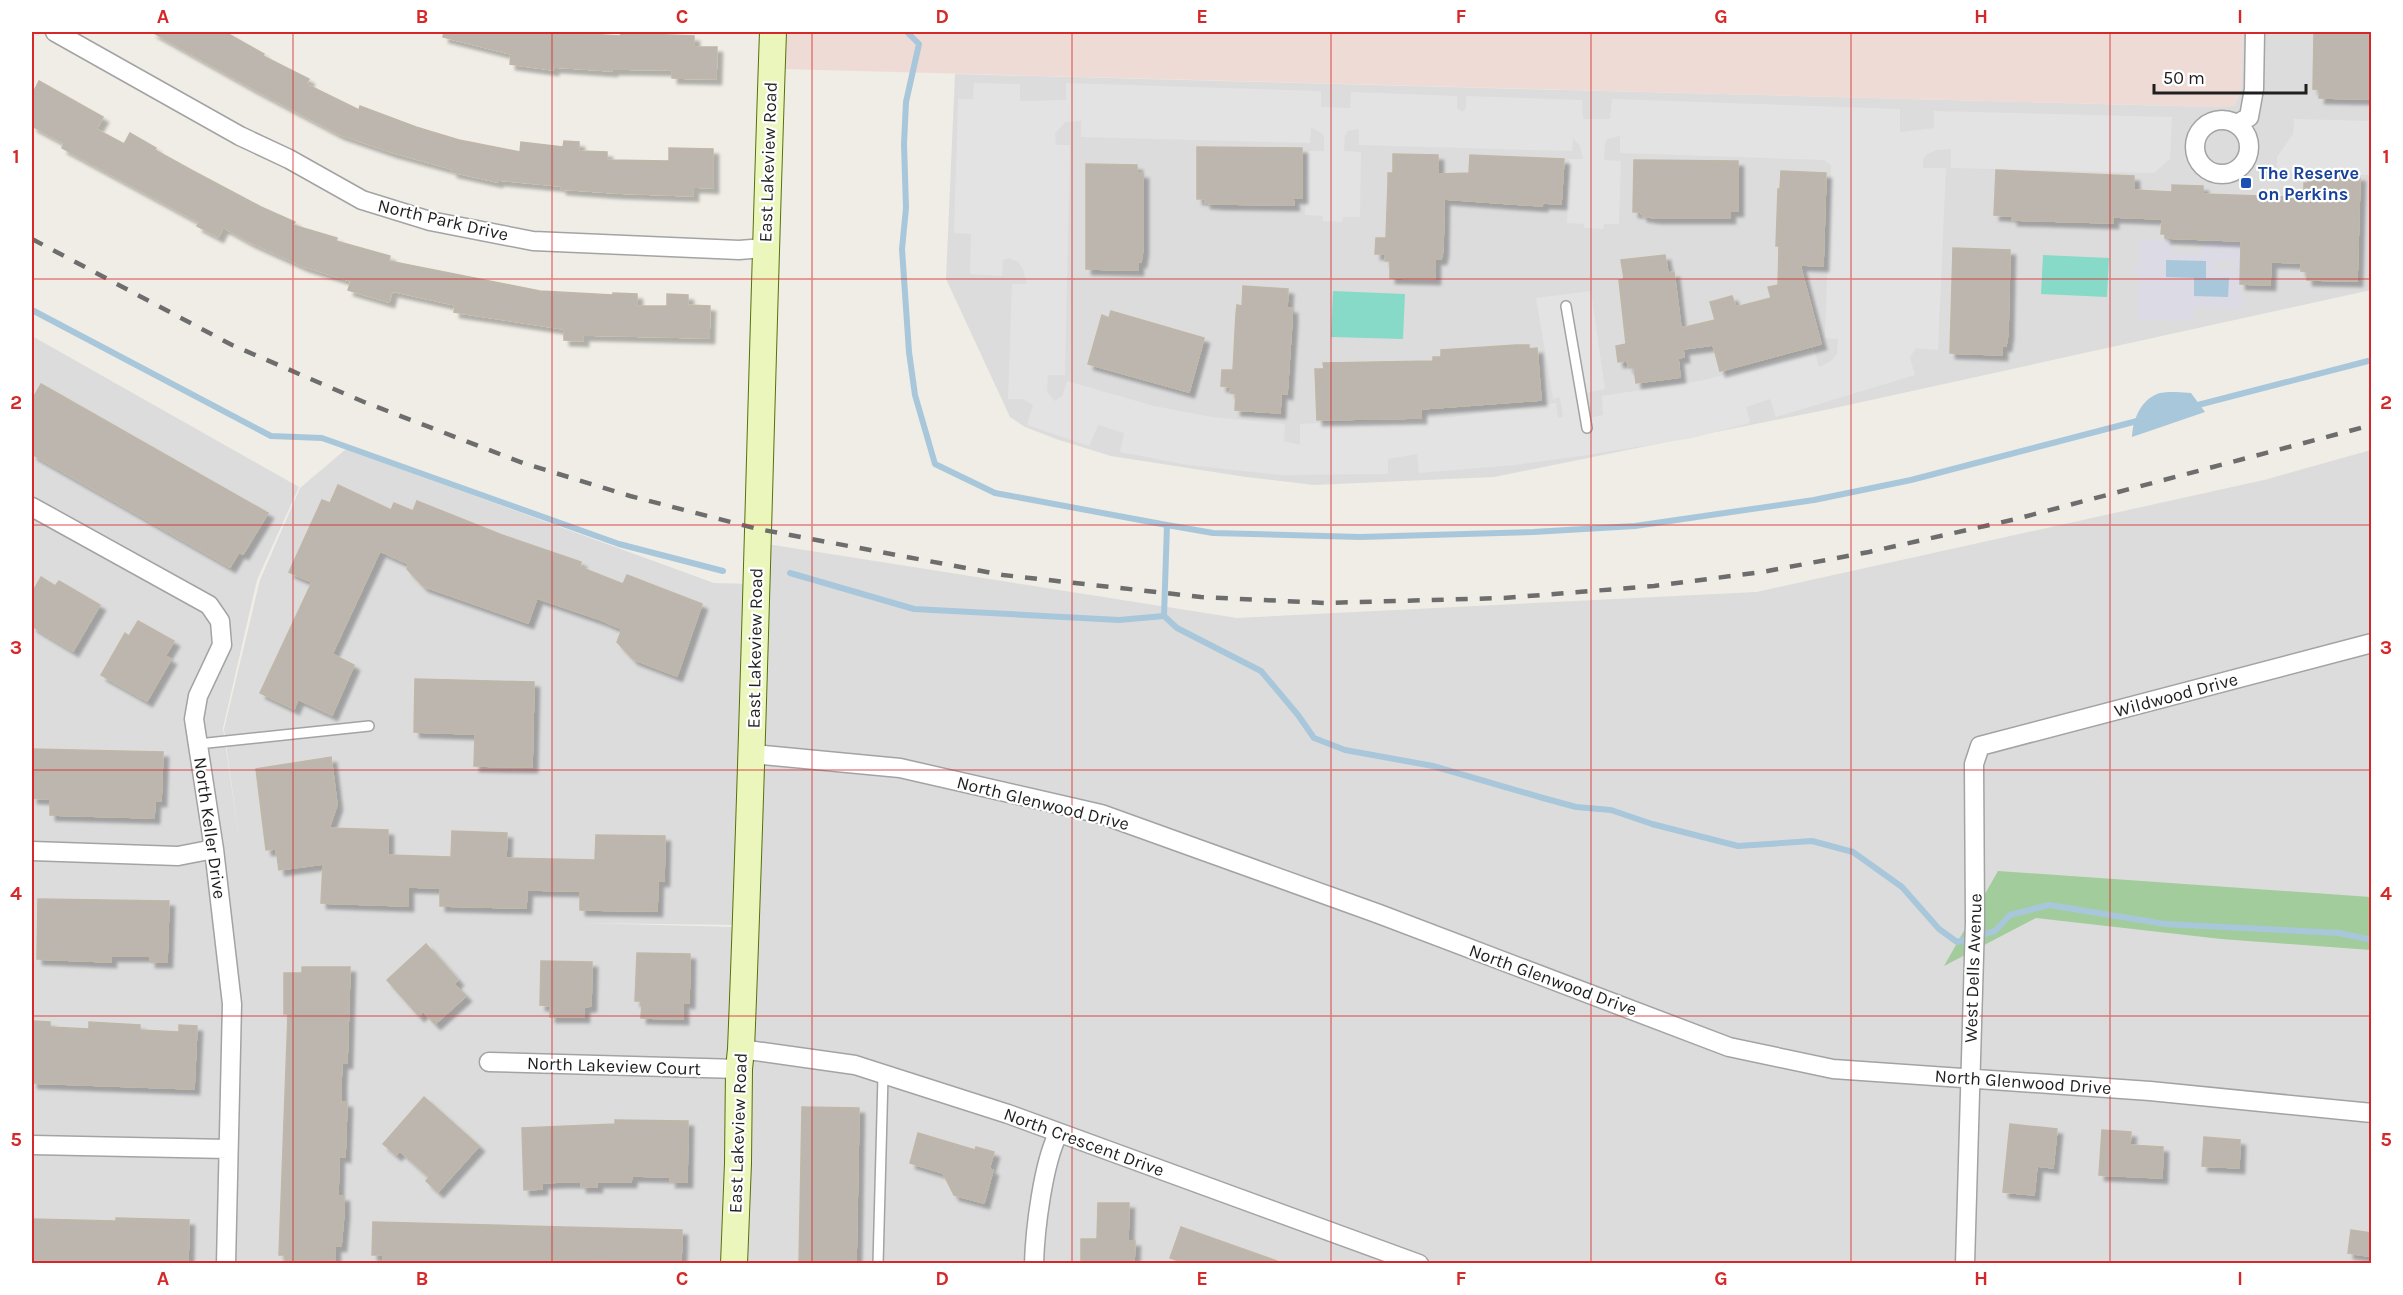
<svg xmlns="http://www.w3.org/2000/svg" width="2403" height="1295" font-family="Karla,sans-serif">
	<defs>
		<filter id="shadow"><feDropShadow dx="5.5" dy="5.5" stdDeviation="1.5" flood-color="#0004"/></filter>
	</defs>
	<rect width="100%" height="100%" fill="#efede5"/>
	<path fill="#dddcdc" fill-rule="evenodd" d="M2243 32H2371V290L1830 409 1494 477 1314 485 1246 477 1111 456 1059 440 1025 427 1010 417 946 279 955 74 2214 107 2235 105 2241 88Z
		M32 336 299 487 257 580 223 728 240 845 224 729 260 580 300 488 346 449 714 583 752 584 754 542 1237 618 1756 592 2264 480 2371 450V1263H32ZM582 923H583L736 925 735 927Z"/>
	<path fill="#efdbd6" d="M784 32H2243L2241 88 2235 106 2214 107 783 69Z"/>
	<path fill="#a3cc9c" d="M1998 871 2371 897V950L2221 939 2036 918 1944 966Z"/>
	<path fill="#87dac7" d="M2043 255 2109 258 2107 297 2041 294Z
		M1333 291 1405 294 1403 339 1331 337Z"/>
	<path fill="#e3e3e3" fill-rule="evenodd" d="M974 83 1020 84V101L1066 100V83L1321 91V107L1350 108 1351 92 1457 96V108L1462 112 1466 108V96L1582 100 1583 119H1610L1612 99 1900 109V132L1934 128V111L2172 117 2170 159 2154 173 1951 168V149L1937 150 1927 154 1923 159V168H1946L1938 350 1916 348 1910 357 1915 375 1776 417 1770 399 1746 407 1750 423 1692 438 1581 456 1515 465 1419 473 1417 454 1388 459V474L1281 475 1188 465 1120 452 1124 433 1098 425 1089 446 1027 425 1033 405 1022 399H1008L1012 284H1027L1023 269 1018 262 1009 258 1003 260 1002 276 970 274 971 234 954 233 958 99H973ZM1081 121V137L1310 143 1311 127 1324 135V151H1307L1305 215 1323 216V221L1342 222 1343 217H1360L1361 152 1344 151 1345 136 1348 131 1359 129V145L1572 151 1573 138 1580 146 1583 159H1569L1567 223 1584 224V228L1603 229 1604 224H1619L1621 161 1604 160 1605 144 1607 139 1620 136V153L1824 160 1831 165 1825 338 1838 339 1837 354 1831 361 1819 367 1814 349 1705 380 1602 396 1603 415 1590 418 1585 415 1581 394 1605 389 1591 291 1536 298 1553 399 1560 397 1563 417 1558 418 1556 403 1453 417 1300 424V445L1284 441 1285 424 1212 417 1154 406 1067 381 1062 396 1055 401 1047 392 1048 375H1065L1070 145H1056L1055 134 1065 122Z
		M2294 119 2371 121V175L2277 172V157L2293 134Z"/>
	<path fill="#dbdae5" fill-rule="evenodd" d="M2213 234 2242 235 2239 295H2243L2242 308 2194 307 2193 321 2138 319 2139 275H2135L2136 262 2140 261V249L2143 247 2136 246V242H2140V240L2172 241V254L2201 255 2202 242H2213ZM2206 261 2205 278 2228 297 2194 296V278L2166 276ZM2217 261H2235V270H2216Z"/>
	<path fill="#a8c7da" d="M2166 260 2206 261V278H2229L2228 297 2194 296V278L2166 277Z
		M2176 392 2191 393 2205 412 2132 437C2133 420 2140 401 2157 394 2162 392 2171 392 2176 392Z"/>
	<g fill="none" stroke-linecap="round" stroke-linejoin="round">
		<path stroke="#a8c7da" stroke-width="6" d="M907 32 919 44 906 102 904 144 906 208 902 249 909 352 915 395 935 464 995 493 1167 525 1164 616
			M32 310 271 436 322 438 619 544 723 571
			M2194 406 2372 360
			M1167 525 1213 533 1360 537 1533 532 1635 526 1814 500 1911 480 2141 420
			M790 573 914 609 1119 620 1164 616 1177 628 1261 671 1298 715 1314 738 1345 750 1433 766 1543 798 1576 807 1611 810 1652 824 1738 846 1812 841 1853 852 1902 887 1939 929 1957 942 1995 931 2010 915 2049 905 2165 924 2339 933 2372 940"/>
	</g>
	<path fill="#bcb6af" stroke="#c0b7a8" stroke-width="1.5" filter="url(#shadow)" d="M152 32H225L264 54 263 56 309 79 306 84 359 110 360 106 416 127 459 140 520 152 521 142 563 147 564 141 579 142V151L607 152V160L669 161V148L713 149V188L693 187V196L616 193 561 189V186L498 180 497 182 452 172V169L391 152 339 134 252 88Z
		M444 32H557L620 36 621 33 694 36V47H717L716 79 672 78V70L612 69V71L554 67 553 70 510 64 511 54 443 37Z
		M2314 32H2372L2370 99 2319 98 2320 90 2313 89Z
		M39 81 103 117 96 129 124 144 130 133 156 148 155 150 193 171 261 207 295 222 293 225 337 238 336 241 390 256 389 261 540 291 613 295V293L637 294V306H667V294L688 295V305L710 306 709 338 583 335V341L564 340V329L454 312 455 305 392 291 389 302 348 290 351 281 303 266 250 242 223 227 218 237 197 226 199 222 62 148 64 143 32 126V95Z
		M1197 147 1302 148V198H1293L1294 205H1285L1218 204 1205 203V199H1197Z
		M1393 154 1438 155V174L1469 173 1470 155 1564 159 1561 204 1543 203 1542 206 1444 199 1443 251 1441 259H1435V279L1390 278V261H1385V254H1375L1376 238H1386L1388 182V173H1393Z
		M1634 160 1738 161V211H1730V218H1655L1642 216 1641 212H1633Z
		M1086 164 1137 165V173H1143V249L1141 262H1138V270L1086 269Z
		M1996 170 2134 176V190L2172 192V185L2203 186V194L2291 197 2304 196V183H2308V175L2360 176 2357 281 2307 280V272L2301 271V263L2271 262 2270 285 2240 284 2241 241 2165 238V234H2161L2162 219 2113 217V223L2012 220V216L1994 215Z
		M1781 171 1826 173 1823 266 1800 265 1821 344 1720 371 1713 345 1683 349 1684 357 1678 358 1680 377 1636 383 1634 367 1629 368 1627 361 1618 362 1616 346 1626 344 1619 280 1624 279 1621 260 1665 255 1668 273 1674 272 1681 328 1715 320 1710 302 1732 296 1736 307 1771 298 1768 287 1778 285 1779 246H1776L1778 189H1780Z
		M1953 248 2010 250 2008 333 2006 346H2002V355L1950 353Z
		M1243 286 1288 289 1287 308H1292V320L1287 394 1281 393 1280 413 1235 410 1236 394 1230 393 1231 387 1221 386 1222 370H1233L1236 314 1237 305 1242 306Z
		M1111 311 1204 338 1189 392 1088 364 1102 315 1109 318Z
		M1516 345H1529V349L1537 348 1541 400 1421 409V418L1317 420 1315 369H1324L1323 363 1433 361V357H1441V350Z
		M41 384 268 513 243 554 239 552 230 567 32 454V400Z
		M338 485 391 510 394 503 413 511 417 501 502 535 581 562 580 567 623 584 627 575 702 604 677 676 633 659 617 642 622 629 601 620 537 598 528 623 423 586 407 569 409 564 380 551 332 654 354 665 332 715 298 699 294 709 260 693 312 582 289 572 322 500 330 503Z
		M41 577 55 586 59 581 100 605 73 651 32 626V593Z
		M138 621 174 641 165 656 171 659 147 701 101 675 125 633 129 636Z
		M415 679 534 682 532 767 474 766 475 734 414 732Z
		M32 749 163 752 161 801H155L154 818 50 815V799L32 798Z
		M331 757 337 805 329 828 388 830V855L451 857 452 831 507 833 506 858 595 860 596 835 665 836 664 881H658L657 911 580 910V891L527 890 526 908 440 906V888L408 887V906L321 903 323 864 279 870 276 849 266 850 256 769Z
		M38 899 169 901 167 962H150V956H111V962L37 959Z
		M426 944 458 980 454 984 466 996 435 1024 423 1011 419 1016 387 980Z
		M637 953 690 954 689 1003 683 1002V1019L641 1018 642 1001H635Z
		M541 961 592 962 591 1006 584 1007V1017H550V1006L540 1005Z
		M302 967H350L347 1063H342L341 1082V1102H347L345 1157 339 1156 338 1196H344V1213L341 1246H335V1263H285V1255H279L288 1014H284V973H302Z
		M33 1021 50 1022V1027L89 1029V1022L140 1025V1030L179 1032V1025L197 1026 194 1089 32 1083Z
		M424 1097 479 1146 438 1192 426 1181 429 1177 400 1151 396 1155 383 1144Z
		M802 1107 859 1108 856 1263H799Z
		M615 1120 688 1121 687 1182H670L671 1177 632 1176 631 1182H597V1187H581V1182H561L542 1183V1189L524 1190 522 1128 615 1124Z
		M2010 1124 2057 1129 2053 1168 2037 1166 2034 1195 2003 1192Z
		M2102 1130 2131 1132 2130 1145 2163 1147 2162 1178 2099 1175Z
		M918 1133 975 1150 976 1147 994 1152 989 1169 993 1170 984 1203 954 1195 943 1173 910 1163Z
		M2204 1137 2240 1140 2239 1168 2202 1166Z
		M1098 1203H1129L1128 1241H1135L1134 1263H1081V1239H1097Z
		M116 1218 189 1220 188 1263H32V1219L116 1221Z
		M373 1222 682 1230 681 1263 589 1261V1263H383V1255H372Z
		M1181 1227 1277 1261V1263H1187L1170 1258Z
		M2351 1230 2371 1233 2368 1256 2348 1253Z"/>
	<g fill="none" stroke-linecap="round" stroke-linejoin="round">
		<g stroke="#a3a3a3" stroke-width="12">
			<path id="service" d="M1566 306 1587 428
				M198 744 369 726
				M878 1264 883 1076"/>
		</g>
		<g stroke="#a3a3a3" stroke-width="21">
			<path id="minor" d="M55 32 240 136 289 159 362 200 430 221 533 241 739 250 765 248
				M2195 147a27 27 0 1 1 54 0a27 27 0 1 1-54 0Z
				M2237 124 2249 117 2254 89 2255 32
				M32 507 209 605 220 621 222 645 198 696 194 719 214 849 232 1004 226 1264
				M753 754 900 768 1101 814 1379 914 1729 1047 1833 1069 2150 1091 2372 1113
				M32 851 178 856 214 849
				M741 1049 855 1065 1008 1114 1419 1264
				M489 1062 739 1069
				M32 1145 228 1149
				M1034 1264C1035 1229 1043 1164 1058 1134
				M1965 1264 1975 922 1974 764 1980 746 2372 643"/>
		</g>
		<g stroke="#56710a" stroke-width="28">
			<path id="secondary" d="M734 1264 738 1163 739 1069 741 1049C755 710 761 371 773 32"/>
		</g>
		<use href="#service" stroke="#fff" stroke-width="9"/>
		<use href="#minor" stroke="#fff" stroke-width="18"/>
		<use href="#secondary" stroke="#eaf6bc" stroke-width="26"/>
		<path stroke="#6d6d6d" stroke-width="4.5" stroke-dasharray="12 12" stroke-linecap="butt" d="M32 239 232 345 364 402 523 463 630 496 758 529 1003 575 1201 597 1325 603 1504 598 1654 586 1762 572 1869 552 2016 519 2372 425"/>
	</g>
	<path fill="none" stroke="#d62828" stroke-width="1.5" stroke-opacity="0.55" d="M293 32V1264M552 32V1264M812 32V1264M1072 32V1264M1331 32V1264M1591 32V1264M1851 32V1264M2110 32V1264M32 279H2372M32 525H2372M32 770H2372M32 1016H2372"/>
	<rect fill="#1a4fb4" stroke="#fff" stroke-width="2" x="2240" y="177" width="12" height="12" rx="3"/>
	<g text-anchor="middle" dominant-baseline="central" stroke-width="4.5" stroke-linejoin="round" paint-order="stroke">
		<g font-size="18" fill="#1f1f1f" stroke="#fff">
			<text transform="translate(768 162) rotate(-88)">East Lakeview Road</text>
			<text transform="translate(443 220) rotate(13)">North Park Drive</text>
			<text transform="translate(755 648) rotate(-89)">East Lakeview Road</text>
			<text transform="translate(2176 695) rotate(-15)">Wildwood Drive</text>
			<text transform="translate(1043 803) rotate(14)">North Glenwood Drive</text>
			<text transform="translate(210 828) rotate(82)">North Keller Drive</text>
			<text transform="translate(1973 968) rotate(-88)">West Dells Avenue</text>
			<text transform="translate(1553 980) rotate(20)">North Glenwood Drive</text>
			<text transform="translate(614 1066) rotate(2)">North Lakeview Court</text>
			<text transform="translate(2023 1082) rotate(4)">North Glenwood Drive</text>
			<text transform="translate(738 1133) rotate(-88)">East Lakeview Road</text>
			<text transform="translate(1084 1142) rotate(20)">North Crescent Drive</text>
		</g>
		<g font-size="18" font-weight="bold" fill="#164399" stroke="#fff" text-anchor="start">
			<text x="2258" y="173">The Reserve<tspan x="2258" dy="21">on Perkins</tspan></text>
		</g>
	</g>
	<rect width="2403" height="1295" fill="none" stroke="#ffffff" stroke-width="66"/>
	<path d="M2154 84v9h152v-9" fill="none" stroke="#1f1f1f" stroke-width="3"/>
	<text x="2163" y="84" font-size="18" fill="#1f1f1f" stroke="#ffffff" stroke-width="4.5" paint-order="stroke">50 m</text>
	<rect x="33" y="33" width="2337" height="1229" fill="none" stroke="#d62828" stroke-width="2"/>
	<g font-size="20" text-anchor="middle" font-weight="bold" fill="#d62828">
		<text x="163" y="23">A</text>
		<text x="422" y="23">B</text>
		<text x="682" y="23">C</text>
		<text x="942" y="23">D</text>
		<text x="1202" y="23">E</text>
		<text x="1461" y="23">F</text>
		<text x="1721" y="23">G</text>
		<text x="1981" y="23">H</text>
		<text x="2240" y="23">I</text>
		<text x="16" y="163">1</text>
		<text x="2386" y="163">1</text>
		<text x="16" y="409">2</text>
		<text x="2386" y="409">2</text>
		<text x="16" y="654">3</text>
		<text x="2386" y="654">3</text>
		<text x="16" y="900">4</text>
		<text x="2386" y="900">4</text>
		<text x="16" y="1146">5</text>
		<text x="2386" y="1146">5</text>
		<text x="163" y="1285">A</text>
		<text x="422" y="1285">B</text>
		<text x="682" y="1285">C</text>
		<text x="942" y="1285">D</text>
		<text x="1202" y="1285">E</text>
		<text x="1461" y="1285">F</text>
		<text x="1721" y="1285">G</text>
		<text x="1981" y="1285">H</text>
		<text x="2240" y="1285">I</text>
	</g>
</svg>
